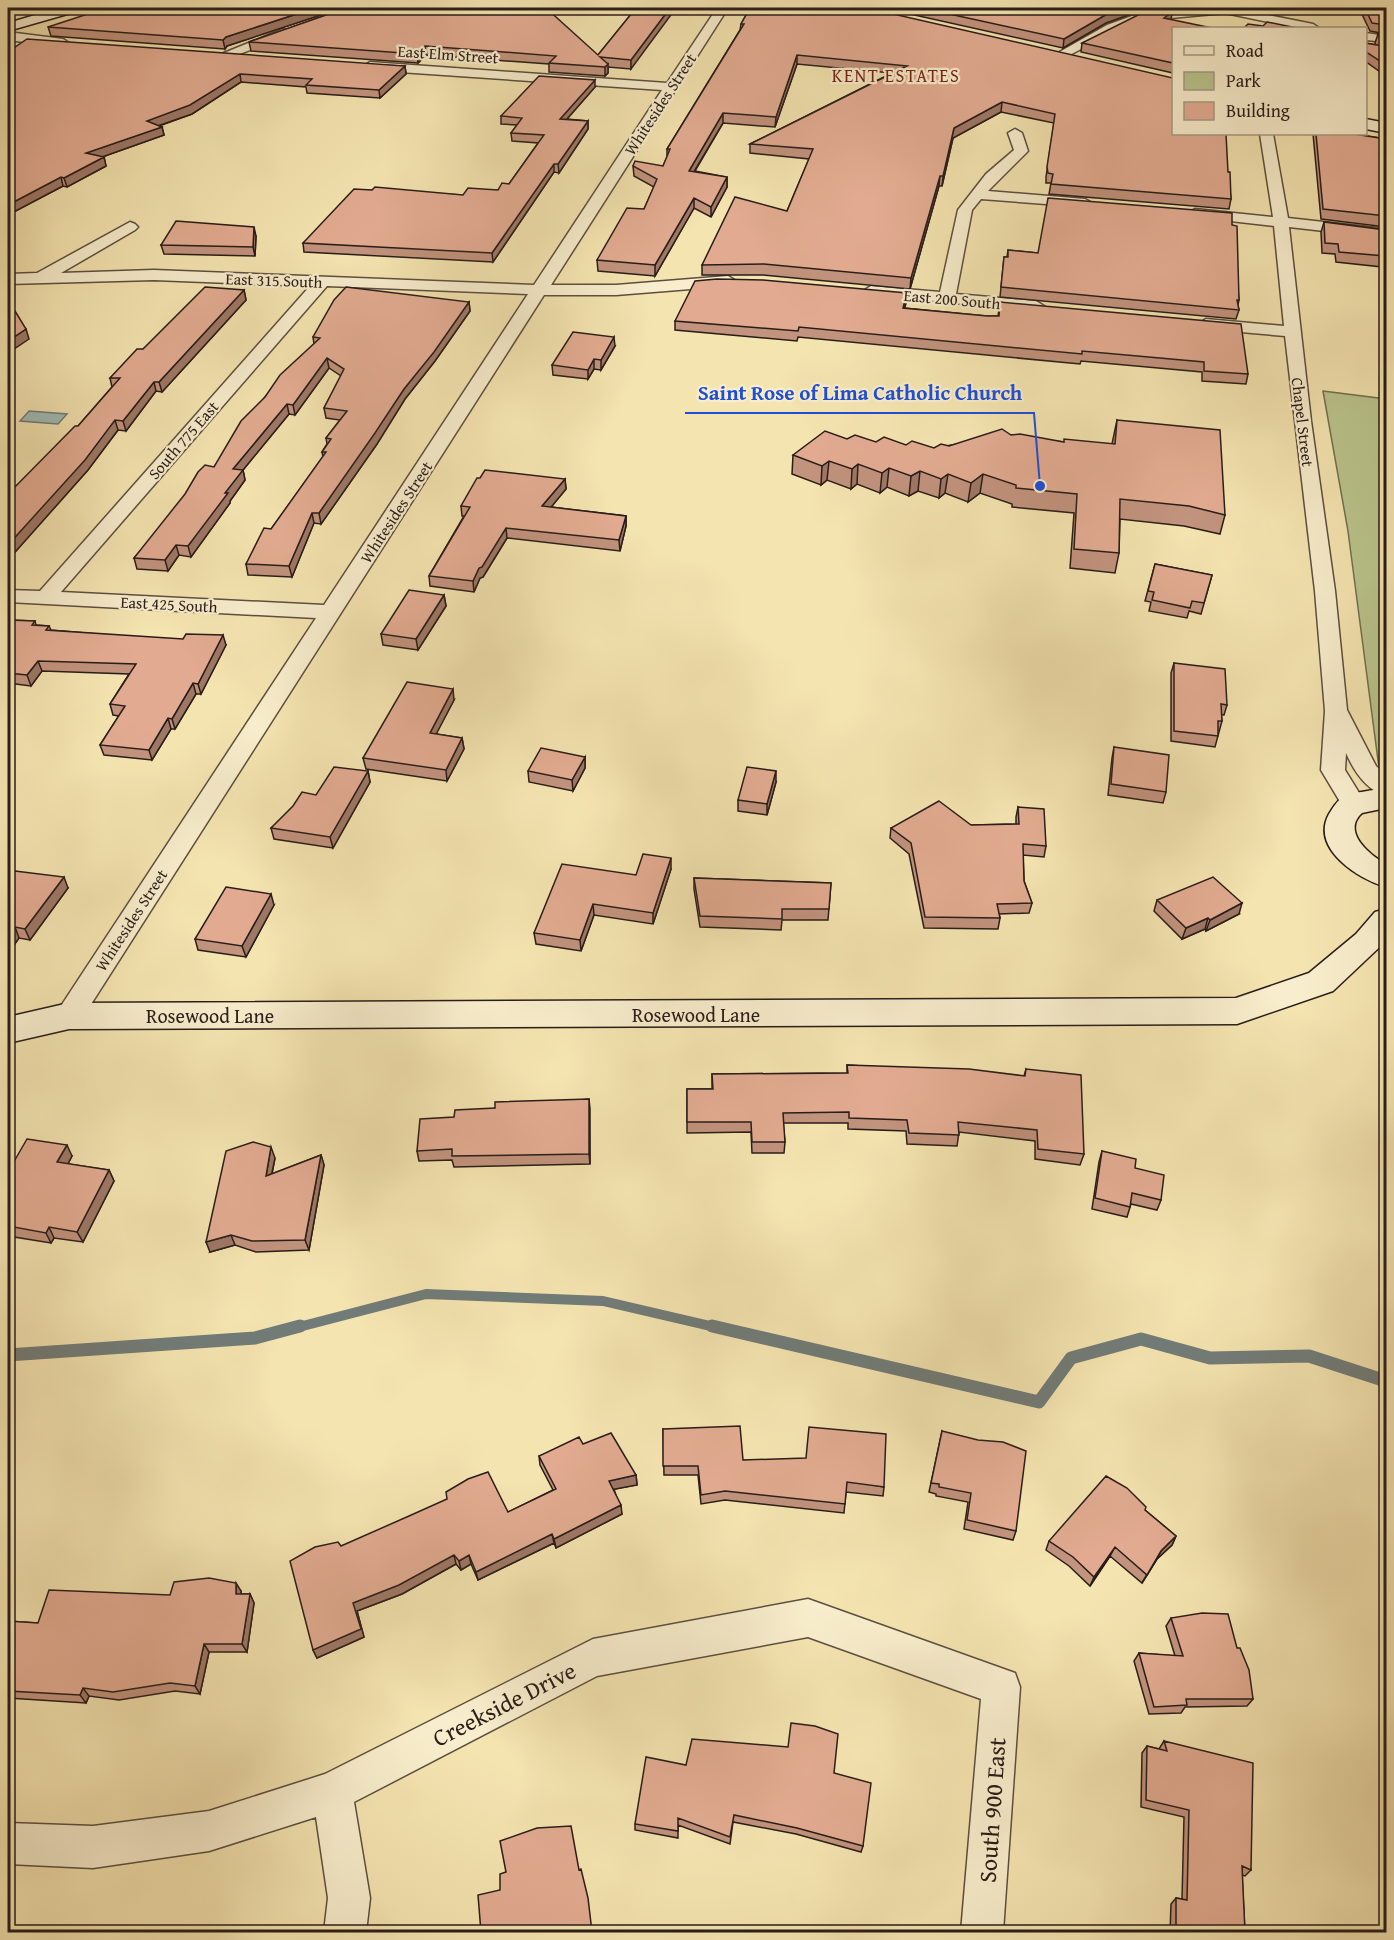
<svg xmlns="http://www.w3.org/2000/svg" width="1394" height="1940" font-family="'Gentium Book Plus',serif">
	<rect width="100%" height="100%" fill="#f4e4b0"/>
	<filter id="stains"><feTurbulence type="fractalNoise" baseFrequency=".00333" numOctaves="4"/><feColorMatrix values="0 0 0 0 .2 0 0 0 0 .09 0 0 0 0 .02 0 0 0 .5 -.17"/></filter>
	<radialGradient id="worn" r=".72"><stop offset=".6" stop-color="#630" stop-opacity="0"/><stop offset="1" stop-color="#630" stop-opacity=".3"/></radialGradient>
	<path fill="#bac48c" stroke="#727052" stroke-width="1.5" d="M1323 391 1386 399V776L1379 768 1348 531Z"/>
	<path fill="#a1bcb7" stroke="#717c78" stroke-width="1.5" d="M29 411 67 414 58 424 20 421Z"/>
	<g fill="none" stroke-linecap="round" stroke-linejoin="round">
		<path stroke="#717c78" stroke-width="10" d="M295 1328 426 1294 603 1301 719 1328"/>
		<path stroke="#717c78" stroke-width="13" d="M712 1326 1039 1402 1071 1358 1141 1339 1210 1358 1309 1356 1386 1381
			M8 1355 255 1338 300 1326"/>
		<g stroke="#5c4f3f" stroke-width="3">
			<path id="street" d="M717 8H728L551 285H616L728 276 736 281 728 286 616 295H544L79 1023 69 1026 59 1023 55 1016 59 1009 316 618 8 602V590L40 591 310 286 154 280 8 284V274L37 273 130 222 135 224 138 227 135 230 61 273 154 270 534 285 662 90 370 70 364 66 370 62 667 83ZM327 286 528 294 324 605 61 592Z
				M1213 8H1251L1248 11 1313 24 1319 28H1298L1225 13 1138 21 1115 31 1066 57H1058L1056 54 1107 25 1132 16Z
				M283 29 289 33 287 36 229 58H221L219 55Z
				M8 32 63 39 69 43 63 47 8 40Z
				M1366 33 1386 36V42L1366 40Z
				M1015 129 1022 133 1028 151 988 191 1085 199 1092 203 1085 207 981 199 972 210 956 294 1036 301 1044 306 1042 309 1036 311 865 294 863 291 871 286 940 292 958 210 986 174 1014 150 1008 133Z
				M1260 134H1273L1288 218 1386 229V238L1289 227 1311 421 1335 591 1347 710 1376 766 1386 775V796C1366 790 1354 771 1346 753L1345 770 1366 804 1363 810 1354 812 1345 810 1321 770 1325 711 1315 591 1285 336 1206 329 1198 324 1206 319 1284 326 1274 226 1195 217 1188 213 1195 209 1273 217Z
				M808 1599 1015 1673 1020 1687 1003 1932H961L981 1699 808 1637 597 1676 354 1802 370 1898 366 1932H324L328 1898 316 1817 209 1851 93 1868 8 1864V1823L93 1826 209 1811 325 1774 593 1639Z"/>
		</g>
		<g stroke="#291d19" stroke-width="3">
			<path id="secondary" d="M59 8H80L78 11 8 31V23Z
				M1366 119 1386 123V133L1366 129Z
				M1386 788V808L1362 813C1341 832 1370 855 1386 864V887C1359 879 1310 849 1329 814 1333 808 1337 800 1344 797 1357 791 1372 791 1386 788Z
				M1386 909V941L1333 991 1237 1024 69 1029 8 1043V1017L69 1003 1236 998 1309 973 1356 934 1375 912Z"/>
		</g>
		<use href="#street" fill="#f8edcc" fill-rule="evenodd"/>
		<use href="#secondary" fill="#f8edcc" fill-rule="evenodd"/>
	</g>
	<path fill="#c2937d" stroke="#291d19" stroke-width="1.5" d="M342 8 227 46 225 49 51 36 48 27Z
		M346 8 598 55 636 8 631 69 608 67V73L605 76 549 72V64L426 55 418 63 251 51 249 42Z
		M750 8 1228 172 1231 199 1229 209 1049 194 1051 183H1046V177L1054 123 1001 112 953 138 942 186H939L910 289 763 275H702V265L787 211 809 159 750 153V144L892 73 797 64 775 127 723 123 695 171 727 177V187L711 217 694 208 655 276 598 271 597 260 644 209 654 187 634 176 633 166H663L667 157V149L740 30 741 24Z
		M883 8H1188L1131 14 1106 23 1063 48Z
		M1359 8H1386V34L1370 31Z
		M1172 12 1171 19 1173 28V73L1081 52 1082 43Z
		M1378 34 1386 35V76L1365 61V43L1376 45 1375 43Z
		M8 52 405 66 406 74 380 98 307 93 306 87 241 82 192 114 159 126 162 127 164 135 102 157H104L106 166 67 187 63 186 8 215Z
		M595 87 567 119 588 121V129L559 173 554 172 493 262 304 252 303 243 372 190 463 195 498 190 509 184 538 143 512 141 511 133 517 125 501 124V116Z
		M1313 134H1354L1386 139V227L1321 219Z
		M1324 222 1386 230V292L1382 267 1336 262 1335 254 1322 253 1321 232Z
		M1232 225 1239 300 1238 305 1239 310 1236 319 1000 297 1004 257H1007L1008 250 1038 253Z
		M256 236 255 256 164 254 161 245Z
		M244 290 246 300 162 392 156 391 126 431 118 430 88 470 8 560V494L78 426 112 387 110 378 143 349Z
		M469 302 470 311 435 361 405 399 377 444 321 524 314 523 292 577 248 575 246 564 323 457 322 452 327 444 326 438 340 420 326 418 324 408 341 376 329 368 295 415 289 414 243 470 245 480 230 501V503L191 557 179 555 168 571 137 569 134 558 214 467 265 397 314 344 313 337Z
		M1000 302 1248 374 1246 384 1202 381V372L1081 361 1080 364 798 337 797 341 675 330V321L906 303 904 308 987 316H998Z
		M615 346 601 370 594 369 588 379 553 375 552 365Z
		M1117 420 1225 515 1220 534 1184 526 1120 519 1119 553 1115 573 1070 568 1074 513 1012 507V504L980 493 968 502 945 493 939 498 918 491 909 496 887 487 880 493 857 484 851 489 827 480 821 485 792 474 793 455 847 439 934 448 1011 435 1063 442 1112 444Z
		M565 479 566 489 551 507 626 516V526L620 551 507 538 483 577 480 578 474 592 430 586 429 576 464 516H462L461 506Z
		M1155 564 1212 575 1201 614 1189 611 1187 618 1149 611 1151 602 1145 601Z
		M444 595 446 606 418 650 383 645 381 634Z
		M8 620 35 621 36 625 49 626 51 630 226 645 201 694H196L175 729H171L152 760 104 755 100 745 119 716 113 715 110 704 129 674 42 671 31 686 8 683Z
		M1174 663 1227 705 1224 715H1221L1222 721 1215 747 1171 741V673Z
		M454 700 436 734 462 738 464 749 447 781 366 769 363 758Z
		M1114 747 1166 792 1163 803 1108 795 1112 758Z
		M585 757V768L573 791 529 782 528 771Z
		M368 771 370 782 333 848 274 839 271 828 316 795Z
		M776 782 767 815 738 811V800Z
		M1018 807 1046 846 1044 857 1023 855 1024 881 1032 903 1029 913 999 914 1000 918 998 929 924 928 909 854 890 838 891 828 971 825 1016 824V817Z
		M671 869 653 924 594 915 581 951 536 944 534 933 636 875Z
		M694 878 831 883 828 920H782L781 930 700 927 694 889Z
		M8 880 68 888 30 940 19 938 12 948 8 947Z
		M1157 900 1239 914 1206 931 1205 929 1182 939 1154 911Z
		M274 905 246 957 198 950 195 939Z
		M847 1065 1024 1076 1026 1069 1084 1154 1080 1165 1035 1159V1141L959 1132 957 1146 907 1144 906 1131 848 1129V1123H783L785 1142 784 1153H752L751 1132 687 1133V1089H712V1074L847 1073Z
		M589 1099 590 1164 454 1167 452 1160 419 1161 417 1151 454 1117 495 1108Z
		M1102 1151 1161 1200 1157 1210 1131 1204 1127 1217 1092 1209 1099 1162Z
		M321 1155 324 1165 309 1250 256 1252 235 1245 210 1252 275 1158 272 1174Z
		M72 1156 68 1164 109 1170 114 1181 83 1242 54 1238 51 1243 8 1236V1164L12 1165Z
		M663 1429 743 1460 884 1487 883 1496 846 1492 844 1513 725 1500 701 1504 698 1475H664Z
		M942 1431 1016 1531 1013 1540 964 1529 968 1502 936 1496V1494L929 1492Z
		M583 1444 636 1475 637 1485 614 1489 622 1514 556 1548 554 1543 478 1580 471 1564 461 1570 456 1564 402 1594 357 1611 364 1637 317 1658 313 1650 341 1546 508 1512 553 1490 540 1465 539 1456Z
		M1145 1510 1176 1536 1172 1545 1157 1559 1142 1583 1110 1556 1090 1586 1069 1566 1046 1550 1049 1541Z
		M241 1591V1594H250L254 1603 247 1652H209L200 1694 175 1691 119 1700 89 1696 86 1703 8 1698V1621L38 1623Z
		M1171 1618 1237 1648 1253 1699 1247 1706 1185 1707 1181 1713 1149 1714 1134 1661 1139 1653 1175 1656 1166 1626Z
		M1164 1741 1251 1870 1245 1876 1242 1875 1245 1932H1170L1171 1904 1176 1898 1182 1899 1184 1817 1141 1807 1142 1753 1147 1746 1159 1749Z
		M686 1765 834 1773 863 1846 861 1852 796 1834 733 1822 730 1844 678 1825V1838L635 1830V1824Z
		M1386 1903V1932H1385L1383 1906Z"/>
	<path fill="#9e7866" stroke="#291d19" stroke-width="1.5" d="M315 8H342L227 46 225 49 223 40 226 37Z
		M670 8H676L631 69V60Z
		M1126 8H1188L1131 14 1106 23 1063 48 1064 39 1107 14Z
		M1172 12 1171 20 1164 18Z
		M425 46 426 55 418 63 417 54Z
		M797 55V64L775 127 776 117Z
		M608 64V73L605 76V67Z
		M405 66 406 74 380 98 379 90Z
		M240 74 241 82 192 114 149 129 147 121Z
		M595 80V87L560 127V119Z
		M1002 102 1001 112 953 138 942 186 943 176 954 128Z
		M723 113V123L689 180V171Z
		M588 121V129L559 173 558 164Z
		M162 127 164 135 88 162 86 153Z
		M104 157 106 166 67 187 64 178Z
		M554 164V172L493 262 492 253Z
		M940 176 939 186 910 289 911 278Z
		M61 177 63 186 8 215V205Z
		M727 177V187L711 217V207Z
		M694 198V208L655 276V265Z
		M254 227 256 236 255 256 253 247Z
		M244 290 246 300 162 392 159 382Z
		M907 293 906 303 902 318 903 308Z
		M469 302 470 311 435 361 405 399 377 444 321 524 319 513 404 389Z
		M26 329 29 339 8 353V341Z
		M614 337 615 346 601 370V360Z
		M327 358 329 368 295 415 293 405Z
		M594 359V369L588 379V370Z
		M154 382 156 391 126 431 123 421Z
		M287 404 289 414 243 470 245 480 230 501V503L191 557 188 546 225 493 233 469Z
		M115 420 118 430 88 470 8 560V545Z
		M829 461 827 480 821 485 822 466Z
		M858 464 857 484 851 489 852 469Z
		M889 468 887 487 880 493 882 473Z
		M920 471 918 491 909 496 911 476Z
		M948 474 945 493 939 498 941 479Z
		M983 474 980 493 968 502 971 483Z
		M565 479 566 489 543 517 542 506Z
		M312 513 314 523 292 577 289 566Z
		M626 516V526L620 551 619 540Z
		M506 528 507 538 483 577 480 578 474 592 473 581 479 568Z
		M176 545 179 555 168 571 165 560Z
		M444 595 446 606 418 650 416 639Z
		M223 635 226 645 201 694 198 684Z
		M38 661 42 671 31 686 27 675Z
		M193 683 196 694 175 729 172 719Z
		M453 689 454 700 431 744 430 733Z
		M168 718 171 729 152 760 149 750Z
		M462 738 464 749 447 781 446 770Z
		M585 757V768L573 791 572 780Z
		M368 771 370 782 333 848 330 837Z
		M776 771V782L767 815V804Z
		M671 858V869L653 924V913Z
		M64 877 68 888 30 940 25 929Z
		M271 894 274 905 246 957 242 946Z
		M1242 903 1239 914 1206 931 1210 920Z
		M593 904 594 915 581 951 580 940Z
		M1208 918 1205 929 1182 939 1186 928Z
		M15 927 19 938 12 948 8 939V936Z
		M589 1099 590 1109V1164L589 1154Z
		M67 1145 72 1156 63 1173 57 1162Z
		M271 1147 275 1158 269 1187 266 1176Z
		M321 1155 324 1165 309 1250 305 1240Z
		M109 1170 114 1181 83 1242 77 1232Z
		M49 1227 54 1238 51 1243 46 1233Z
		M231 1235 235 1245 210 1252 206 1242Z
		M636 1475 637 1485 610 1490 609 1481Z
		M621 1505 622 1514 556 1548 554 1539Z
		M552 1534 554 1543 478 1580 476 1572Z
		M1176 1536 1172 1545 1157 1559 1142 1583 1161 1551Z
		M1115 1547 1110 1556 1090 1586 1094 1577Z
		M454 1555 456 1564 402 1594 357 1611 364 1637 317 1658 313 1650 353 1603Z
		M469 1555 471 1564 461 1570 459 1561Z
		M236 1583 241 1591 240 1603 236 1594Z
		M250 1594 254 1603 247 1652 242 1644Z
		M204 1644 209 1652 200 1694 195 1686Z
		M83 1688 89 1696 86 1703 80 1695Z"/>
	<path fill="#e2ab91" stroke="#291d19" stroke-width="1.5" d="M106 8H315L226 37 223 40 48 27Z
		M346 8H546L598 55 636 8H670L631 60 600 57 608 64 605 67 549 63 556 56 425 46 417 54 249 42Z
		M750 8H867L1173 78V134H1226L1228 172H1230L1231 199 1051 184 1053 174 1048 173 1047 167 1055 114 1002 102 954 128 943 176H940L911 278 764 264 702 265 735 197 787 211 813 149 750 144 907 66 797 55 776 117 723 113 689 171 727 177 711 207 694 198 655 265 597 260 627 208 644 209 657 179 633 166 635 161 663 166 670 149H667L744 24H741Z
		M922 8H1126L1107 14 1064 39Z
		M1365 8H1386V25L1372 23Z
		M1172 12 1164 18 1212 28H1173V63L1082 43 1140 14Z
		M1267 22 1297 28H1244L1248 24 1263 26Z
		M1378 34 1386 35V65L1365 51V43L1383 46Z
		M27 39 405 66 379 90 306 85 312 79 240 74 190 105 147 121 162 127 86 153 104 157 64 178 61 177 8 205V52Z
		M539 76 595 80 560 119 588 121 558 164H554L492 253 303 243 354 189 372 190 375 187 463 195 468 188 498 190 502 183 509 184 544 135 511 133 522 118 501 116Z
		M1316 134H1354L1386 139V216L1323 209Z
		M1048 198 1232 213V225L1237 226 1239 300H1237L1239 310 1001 287 1004 257H1008V250L1038 253Z
		M176 221 254 227 253 247 161 245Z
		M1324 222 1386 230V262L1385 256 1339 252 1338 244 1325 243Z
		M717 279 763 280 907 293 903 308 987 316H999L1000 302 1241 324 1248 374 1204 371V362L1082 351V354L799 327 798 331 675 321 695 281Z
		M205 287 244 290 159 382H154L123 421 115 420 85 460 8 545V494L75 426H78L120 378H110L137 349H143Z
		M346 287 469 302 434 352 404 389 375 433 319 513H312L289 566 246 564 264 528 271 529 326 452H322L331 439 326 438 347 411 324 408 344 369 327 358 293 405 287 404 233 469 243 470 225 493H228L188 546 176 545 165 560 134 558 185 494 198 472 205 465 214 467 241 421 265 397 280 375 320 338 313 337 334 300Z
		M15 311 26 329 8 341V316Z
		M573 332 614 337 601 360 594 359 588 370 552 365Z
		M1117 420 1220 430 1225 515 1189 506 1120 499 1119 553 1074 549 1077 494 1016 488V485L983 474 971 483 948 474 941 479 920 471 911 476 889 468 882 473 858 464 852 469 829 461 822 466 793 455 825 431 847 439 855 435 876 442 884 437 906 445 912 441 934 448 941 444 949 446 1002 429 1011 435 1020 434 1064 442V439L1115 444Z
		M485 470 565 479 542 506 626 516 619 540 506 528 482 567 479 568 473 581 429 576 470 507 461 506 477 478H480Z
		M1155 564 1212 575 1204 603 1192 601 1190 608 1152 600 1154 592 1148 591Z
		M409 590 444 595 416 639 381 634Z
		M8 620 35 621 32 625 49 626 46 630 183 639 186 634 223 635 198 684 193 683 172 719 168 718 149 750 100 745 125 706 110 704 136 664 38 661 27 675 8 673Z
		M1174 663 1225 669 1227 705 1221 704 1222 721H1218V736L1174 731Z
		M407 682 453 689 430 733 462 738 446 770 363 758Z
		M1114 747 1169 755 1166 792 1111 784Z
		M541 748 585 757 572 780 528 771Z
		M334 767 368 771 330 837 271 828 293 806 302 792 316 795Z
		M747 767 776 771 767 804 738 800Z
		M939 801 971 825 1019 824 1018 807 1044 809 1046 846 1023 844 1024 881 1032 903 997 904 1000 918 925 917 911 843 891 828Z
		M643 854 671 858 653 913 593 904 580 940 534 933 562 864 636 875Z
		M15 871 64 877 25 929 15 927 8 936V880Z
		M1213 877 1242 903 1210 920 1208 918 1186 928 1157 900Z
		M694 878 831 883 829 909H782V919L700 916Z
		M226 887 271 894 242 946 195 939Z
		M847 1065 969 1069 1025 1076 1026 1069 1081 1075 1084 1154 1038 1149 1037 1130 958 1122 959 1135 909 1133 907 1120 849 1118V1112L783 1113 785 1142H752L751 1122H687V1089H713L712 1074 848 1073Z
		M589 1099V1154L452 1156V1149L417 1151 420 1119 454 1117 455 1110 495 1108V1102Z
		M27 1139 67 1145 57 1162 109 1170 77 1232 49 1227 46 1233 8 1226V1164L12 1165Z
		M253 1142 271 1147 266 1176 321 1155 305 1240 252 1241 231 1235 206 1242 226 1151Z
		M1102 1151 1136 1159 1135 1168 1164 1175 1161 1200 1132 1193 1130 1207 1095 1198Z
		M740 1426 743 1460 806 1458 809 1427 886 1434 884 1487 847 1482 845 1504 725 1491 701 1495 698 1466H663V1429Z
		M942 1431 978 1440 1003 1442 1026 1451 1016 1531 967 1520 971 1493 939 1487V1484L931 1483Z
		M611 1433 636 1475 609 1481 621 1505 554 1539 552 1534 476 1572 469 1555 459 1561 454 1555 399 1585 353 1603 361 1629 313 1650 290 1561 315 1547 338 1542 341 1546 409 1516 447 1499 446 1492 468 1479 488 1472 508 1512 556 1489 539 1456 579 1437 583 1444Z
		M1106 1476 1127 1488 1146 1507 1145 1510 1176 1536 1161 1551 1147 1575 1115 1547 1094 1577 1073 1557 1049 1541Z
		M209 1578 236 1583V1594H250L242 1644H204L195 1686 170 1683 113 1692 83 1688 80 1695 8 1691V1621L38 1623 49 1590 170 1595 174 1582Z
		M1202 1613 1228 1614 1237 1648H1240L1249 1670 1253 1699H1186L1187 1705 1154 1707 1139 1653 1183 1656 1171 1618Z
		M791 1723 815 1726 838 1734 834 1773 871 1783 863 1846 797 1828 734 1815 730 1837 678 1818V1831L635 1824 646 1757 686 1765 692 1739 788 1747Z
		M1164 1741 1253 1763 1251 1870 1242 1866 1245 1932H1176V1898L1187 1900 1189 1810 1146 1800 1147 1746 1167 1751Z
		M571 1826 579 1870 581 1869 588 1898 592 1932H481L478 1895 500 1890V1874L506 1872 500 1841 537 1828Z"/>
	<g text-anchor="middle" dominant-baseline="central" stroke-width="4.5" stroke-linejoin="round" paint-order="stroke">
		<g font-size="16" fill="#291d19" stroke="#f8edcc">
			<text transform="translate(448 54) rotate(4)">East Elm Street</text>
			<text transform="translate(660 104) rotate(-57)">Whitesides Street</text>
			<text transform="translate(274 280) rotate(2)">East 315 South</text>
			<text transform="translate(952 299) rotate(5)">East 200 South</text>
			<text transform="translate(1303 422) rotate(83)">Chapel Street</text>
			<text transform="translate(183 440) rotate(-49)">South 775 East</text>
			<text transform="translate(396 512) rotate(-57)">Whitesides Street</text>
			<text transform="translate(169 604) rotate(3)">East 425 South</text>
			<text transform="translate(131 920) rotate(-57)">Whitesides Street</text>
		</g>
		<g font-size="18" letter-spacing="1.5" fill="#7a1f14" stroke="#f8edcc">
			<text x="896" y="75">KENT ESTATES</text>
		</g>
		<g font-size="20" fill="#291d19" stroke="#f8edcc">
			<text x="696" y="1014">Rosewood Lane</text>
			<text x="210" y="1015">Rosewood Lane</text>
		</g>
		<g font-size="24" fill="#291d19" stroke="#f8edcc">
			<text transform="translate(504 1704) rotate(-27)">Creekside Drive</text>
			<text transform="translate(992 1810) rotate(-86)">South 900 East</text>
		</g>
	</g>
	<path fill="none" stroke="#1d4ed8" stroke-width="2" d="M1040 486L1034 413H685"/>
	<circle fill="#1d4ed8" stroke="#f8edcc" stroke-width="2" cx="1040" cy="486" r="6"/>
	<g font-size="21" text-anchor="middle" font-weight="bold" fill="#1d4ed8" stroke="#f8edcc" stroke-width="4.5" stroke-linejoin="round" paint-order="stroke">
		<text x="860" y="400">Saint Rose of Lima Catholic Church</text>
	</g>
	<rect width="1394" height="1940" fill="none" stroke="#f4e4b0" stroke-width="30"/>
	<rect x="9" y="9" width="1376" height="1922" fill="none" stroke="#291d19" stroke-width="3"/>
	<rect x="15" y="15" width="1364" height="1910" fill="none" stroke="#291d19" stroke-width="1.5"/>
	<rect x="1172" y="27" width="195" height="108" fill="#f8edcc" stroke="#a59a84" stroke-width="1.5"/>
	<rect x="1184" y="46" width="30" height="9" fill="#f8edcc" stroke="#a59a84" stroke-width="1.5"/>
	<text x="1226" y="57" font-size="18" fill="#291d19">Road</text>
	<rect x="1184" y="72" width="30" height="18" fill="#bac48c" stroke="#a59a84" stroke-width="1.5"/>
	<text x="1226" y="87" font-size="18" fill="#291d19">Park</text>
	<rect x="1184" y="102" width="30" height="18" fill="#e2ab91" stroke="#a59a84" stroke-width="1.5"/>
	<text x="1226" y="117" font-size="18" fill="#291d19">Building</text>
	<rect width="100%" height="100%" filter="url(#stains)"/>
	<rect width="100%" height="100%" fill="url(#worn)"/>
</svg>
